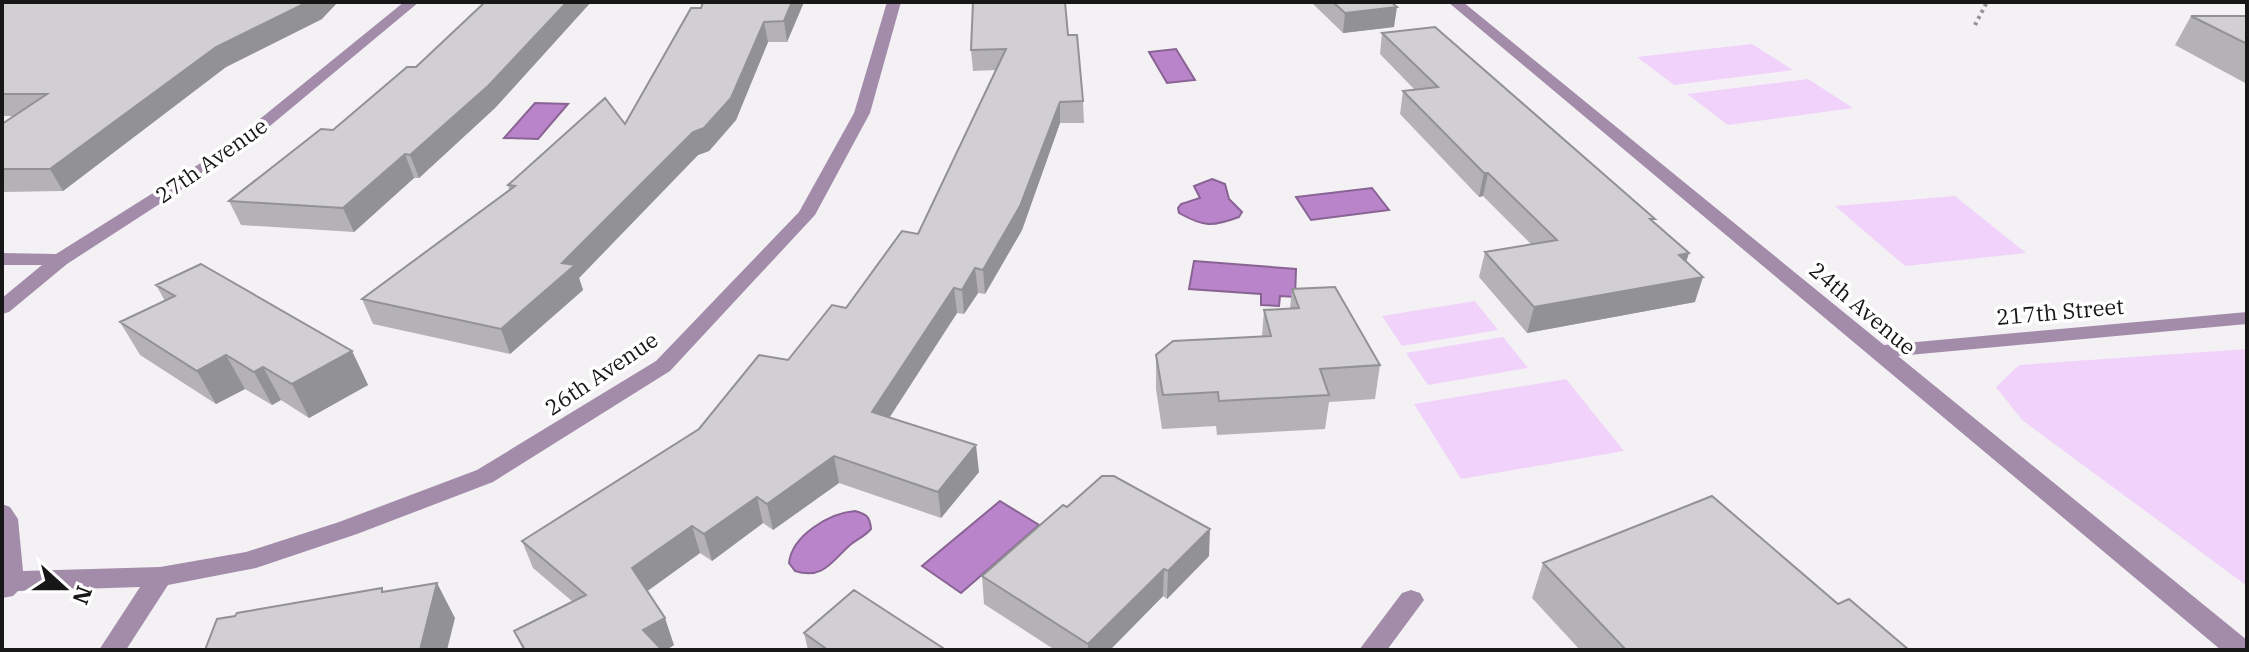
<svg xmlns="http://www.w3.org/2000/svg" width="2249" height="652" font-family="'IBM Plex Serif',serif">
	<rect width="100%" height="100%" fill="#f4f1f5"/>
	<path fill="#f1d2fb" d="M1752 44 1793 70 1674 85 1637 57Z
		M1808 79 1853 108 1728 125 1687 94Z
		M1955 196 2026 253 1905 266 1835 206Z
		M1475 301 1498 330 1402 346 1382 316Z
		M1503 337 1528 368 1428 385 1406 353Z
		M2247 349V586L2022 420 1996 387 2019 365Z
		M1566 379 1624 451 1461 479 1414 404Z"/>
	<path fill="#b984c9" stroke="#896394" stroke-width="2" d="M1176 49 1195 80 1167 83 1149 52Z
		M535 103 568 104 538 139 504 138Z
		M1212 179 1225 184 1229 199 1242 212 1239 217C1212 227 1204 227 1179 213L1178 208 1181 204 1200 198 1194 186Z
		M1372 188 1389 210 1311 220 1296 197Z
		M1194 261 1296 269 1295 297 1280 296 1279 306 1261 305V294L1189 289Z
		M1000 501 1039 525 961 593 922 566Z
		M855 511C867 514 870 517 871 529 864 537 857 539 850 545 831 562 823 580 795 571L789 563C792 535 830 513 855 511Z"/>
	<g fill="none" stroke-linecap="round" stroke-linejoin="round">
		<path stroke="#959395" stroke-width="4" stroke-dasharray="3 4" stroke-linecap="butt" d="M1975 25 1987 2"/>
		<path fill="#a38caa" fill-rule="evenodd" d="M404 2H419L235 155 67 264 9 312 2 314V298L42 265H2V253L56 254 223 149Z
			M887 2H901L870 113 815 215 670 371 493 482 357 534 256 568 168 585 126 650H99L140 587 18 591 13 596 2 598V504L10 507 18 519 23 571 160 567 246 552 339 522 477 470 656 361 799 212 854 113Z
			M1448 2H1463L1884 345 2247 312V324L1898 356 2247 640V650H2221Z
			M1411 590 1420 593 1424 600 1387 650H1359L1402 593Z"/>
	</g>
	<path fill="#b4b2b5" d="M2 2 322 19 226 67 63 191 2 192V124L15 116H2Z
		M485 2H591L495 108 419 178H414L354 232 241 225 229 201 333 130 416 67Z
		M804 2 787 42H768L736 120 709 151 698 155 579 278 583 290 510 354 373 324 362 299 509 190 508 185 625 124 691 8Z
		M1311 2H1391L1394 27 1343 33Z
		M2191 16H2247V84L2175 45Z
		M1382 33 1654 223 1689 253 1686 261 1695 302 1527 333 1479 277 1485 252 1531 244 1483 196 1479 197 1400 114 1403 91 1415 90 1380 54Z
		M1068 35 1083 101 1084 123H1060L1022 230 985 294 978 293 964 314 957 313 890 417 979 472 941 518 839 483 773 530 763 523 712 561 700 553 647 591 674 645 666 650H523L514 631 573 602 533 568 522 541 699 429 788 360 846 308 918 234 996 70 973 71 971 50Z
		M156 285 352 351 368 385 309 418 281 400 272 405 245 389 216 404 140 355 120 322 165 301Z
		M1292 289 1380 365 1375 399 1329 402 1325 429 1217 435 1216 426 1162 429 1156 389V355L1262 336 1264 310 1290 309Z
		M1067 507 1209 556 1167 599 1163 596 1110 650H1055L984 604 982 576Z
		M1543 563 1838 604 1909 650H1580L1532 598Z
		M804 633 946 650H808Z"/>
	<path fill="#929193" d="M308 2H338L322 19 226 67 63 191 50 169 216 47Z
		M567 2H591L495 108 419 178 410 155Z
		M792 2H804L787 42 784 21Z
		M1397 7 1394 27 1343 33 1345 13Z
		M764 22 768 42 736 120 709 151 698 155 579 278 583 290 510 354 501 329 562 263Z
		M1060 102V123L1022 230 985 294 983 270Z
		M405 154 414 178 354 232 343 208Z
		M1484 173H1488L1483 196 1479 197Z
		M1689 253 1681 278 1679 255Z
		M975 268 978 293 964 314 962 290Z
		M1703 277 1695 302 1527 333 1534 307Z
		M954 288 957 313 876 438 872 412Z
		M352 351 368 385 309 418 292 384Z
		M226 355 245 389 216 404 197 371Z
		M263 367 281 400 272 405 254 372Z
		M976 445 979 472 941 518 938 492Z
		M834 456 839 483 773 530 767 504Z
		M757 497 763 523 712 561 704 534Z
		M692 526 700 553 642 595 632 568Z
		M1210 529 1209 556 1167 599 1168 571Z
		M1164 569 1163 596 1110 650H1088V644Z
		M437 583 455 618 447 650H420Z
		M665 618 674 645 666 650H650L643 630Z"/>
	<path fill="#d1cfd2" stroke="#929193" stroke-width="2" d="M2 2H308L216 47 50 169H2V124L47 94H2Z
		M485 2H567L488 86 410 155 405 154 343 208 229 201 321 129 333 130 407 67H416Z
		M703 2H792L784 21 764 22 731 98 704 128 693 132 562 263 575 265 501 329 362 299 515 186 508 185 605 98 625 124 691 8H701Z
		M973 2H1065L1068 35H1077L1083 101 1060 102 1020 206 983 270 975 268 962 290 954 288 872 412 976 445 938 492 834 456 767 504 757 497 704 534 692 526 632 568 665 618 643 630 662 650H525L514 631 586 595 522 541 699 429 759 355 788 360 832 305 846 308 902 231 918 234 1006 49 971 50Z
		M1333 2H1391L1397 7 1345 13Z
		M2191 16H2247V44Z
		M1435 27 1655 219H1650L1689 253 1679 255 1703 277 1534 307 1485 252 1557 240 1488 173H1484L1403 91 1438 87 1382 33Z
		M201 264 352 351 292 384 263 367 254 372 226 355 197 371 120 322 175 296 156 285Z
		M1335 287 1380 365 1320 369 1329 395 1219 401 1218 392 1163 395 1156 355 1173 341 1271 336 1264 310 1299 308 1292 289Z
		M1102 476H1114L1210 529 1168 571 1164 569 1088 644 982 576 1063 505 1067 507Z
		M1712 496 1838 604 1849 599 1909 650H1626L1543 563Z
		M437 583 420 650H205L217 619 235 616 237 613 382 588V592Z
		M854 590 946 650H828L804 633Z"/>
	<g text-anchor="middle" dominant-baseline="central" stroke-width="7" stroke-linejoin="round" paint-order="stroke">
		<g font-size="22" fill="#181718" stroke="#fff">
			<text transform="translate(211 160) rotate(-35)">27th Avenue</text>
			<text transform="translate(1863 308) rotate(40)">24th Avenue</text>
			<text transform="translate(2060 311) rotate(-5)">217th Street</text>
			<text transform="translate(601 373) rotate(-34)">26th Avenue</text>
		</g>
	</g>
	<rect width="2249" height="652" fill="none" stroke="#181718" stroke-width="8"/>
	<g transform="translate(64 588) rotate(111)" stroke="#ffffff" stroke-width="6" paint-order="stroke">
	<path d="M0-6L14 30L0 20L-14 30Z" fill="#181718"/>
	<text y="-12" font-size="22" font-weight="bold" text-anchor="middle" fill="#181718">N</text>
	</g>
</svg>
